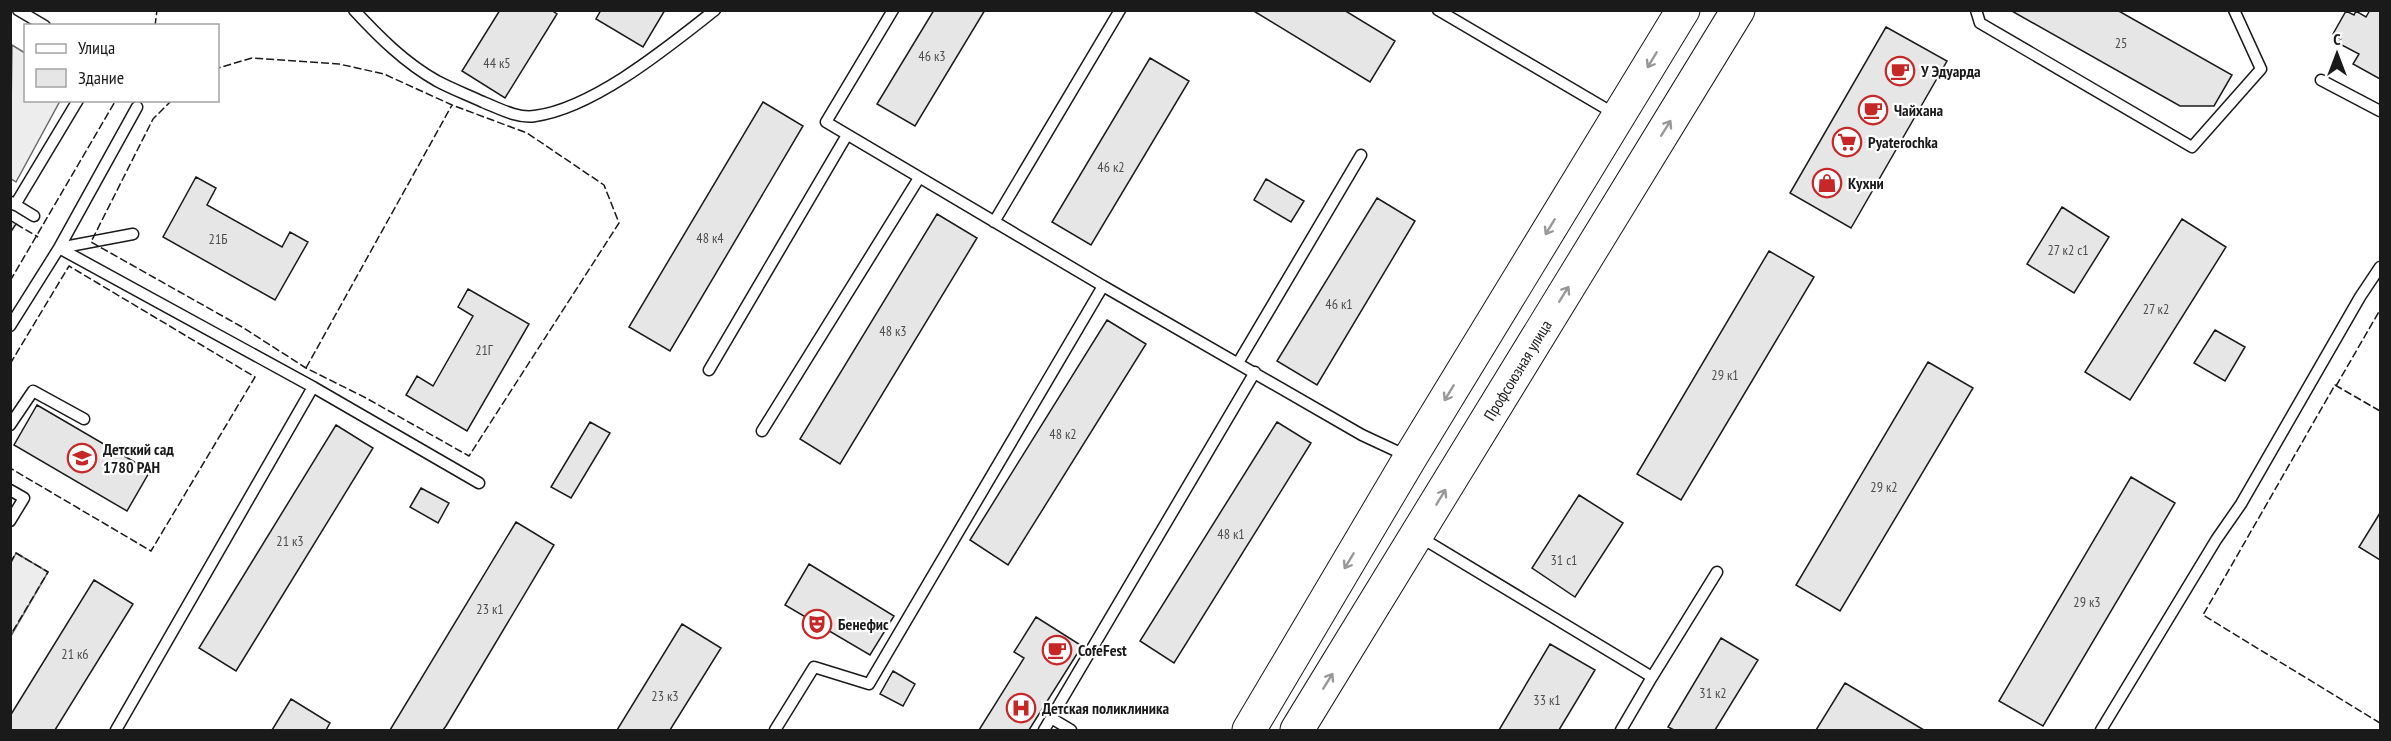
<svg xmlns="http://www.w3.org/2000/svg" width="2391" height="741" font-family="'PT Sans Narrow',sans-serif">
	<rect width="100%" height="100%" fill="#fff"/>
	<path fill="#ededed" stroke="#6a6a6a" stroke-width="1.5" d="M12 45 25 53 26 100 60 101 16 182 10 178Z
		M16 553 48 572 11 636V563Z"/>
	<path fill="#e6e6e6" stroke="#1a1a1a" stroke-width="1.5" d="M500 10H551L557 14 505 98 462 71Z
		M601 10H665L643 47 596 19Z
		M934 10H985L915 126 877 104Z
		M1252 10H1344L1395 41 1370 82Z
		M2010 10H2117L2232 75 2214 106H2180Z
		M2370 10H2380V79L2353 64 2359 54 2338 43 2341 39 2333 34 2346 11 2354 15 2356 11 2366 17Z
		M1886 27 1947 61 1851 228 1790 193Z
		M1150 58 1189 81 1091 245 1052 222Z
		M763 102 803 126 670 351 629 327Z
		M196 177 216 188 207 205 282 247 290 232 308 242 275 300 163 237Z
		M1266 179 1304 201 1291 222 1254 200Z
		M1377 198 1415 221 1317 385 1277 361Z
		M2062 207 2109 237 2074 293 2027 264Z
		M937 214 977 238 840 464 800 439Z
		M2182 219 2226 247 2130 400 2085 372Z
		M10 220 16 224 10 233Z
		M1769 251 1814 277 1681 500 1637 474Z
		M468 289 529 324 467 431 406 395 417 376 433 386 473 316 458 307Z
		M1107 320 1146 344 1008 565 970 540Z
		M2215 330 2245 347 2225 381 2194 363Z
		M1928 362 1973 388 1840 611 1796 585Z
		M37 405 150 471 127 511 14 445Z
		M590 422 610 433 571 498 551 487Z
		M1277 422 1311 443 1174 663 1140 641Z
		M336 425 373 448 236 671 199 648Z
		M2131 477 2175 503 2043 726 1999 701Z
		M421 488 449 503 438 523 410 507Z
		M1579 495 1623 523 1575 597 1532 568Z
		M2380 513V560L2359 547Z
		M516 522 554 545 446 726 443 730H390Z
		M809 564 894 616 870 655 785 605Z
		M94 580 133 604 55 730H10V716Z
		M1036 617 1082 646 1029 730H979L1024 658 1014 652Z
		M682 624 721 648 670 730H617Z
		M1721 638 1758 660 1715 730H1674L1668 727Z
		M1550 644 1595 670 1559 730H1499Z
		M893 671 915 684 903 706 880 694Z
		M1845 683 1924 730H1816Z
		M291 699 330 723 326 730H272Z"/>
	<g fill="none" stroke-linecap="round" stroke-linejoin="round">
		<g stroke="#1a1a1a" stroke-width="13">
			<path id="service" d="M18 10 45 26
				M354 10C379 37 405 63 437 81 452 89 468 95 483 102 498 108 518 119 535 116 594 108 668 47 715 10
				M893 10 826 122 1103 286
				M1438 10 1615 114
				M1976 10 1980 23 2192 147 2261 69 2234 10
				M2321 80 2380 111
				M11 202 34 216
				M15 205 78 100
				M994 222 1120 10
				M59 248 137 107
				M59 248 133 234
				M10 326 59 248 313 387 479 483
				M1238 363 1361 155
				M709 370 847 135
				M10 425 33 391 84 419
				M762 431 919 178
				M10 490 24 498 10 521
				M1420 537 1652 677 1621 730
				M1652 677 1717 572
				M1051 718 1071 730
				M116 730 313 387
				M775 730 814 667 869 684 1103 286 1362 435 1407 456
				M1044 730 1255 372
				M2101 730 2216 540 2241 504 2360 297 2380 267"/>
		</g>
		<g stroke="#1a1a1a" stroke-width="35">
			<g id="primary">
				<path d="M1249 730 1410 458 1683 10"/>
				<path id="s1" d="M1297 730 1738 10"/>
			</g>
		</g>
		<use href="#service" stroke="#fff" stroke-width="10"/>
		<use href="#primary" stroke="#fff" stroke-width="33"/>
		<path stroke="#1a1a1a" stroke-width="1.5" stroke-dasharray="8 3" stroke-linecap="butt" d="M155 26 157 10
			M172 100 153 119 91 242 242 327 306 368 366 398 469 456 619 223 604 185 527 133 452 105 384 74 339 64 252 58 218 68
			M16 224 38 237
			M10 281 116 100
			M10 364 69 266 255 377 151 551 10 468
			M306 368 452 105
			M2336 386 2380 310
			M2380 411 2335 385 2203 615 2380 723
			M10 563 16 553 48 572 10 636"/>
	</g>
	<defs><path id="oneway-shaft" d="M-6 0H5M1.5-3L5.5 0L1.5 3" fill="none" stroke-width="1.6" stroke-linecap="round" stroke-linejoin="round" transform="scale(1.5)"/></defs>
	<g stroke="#989898">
		<use href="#oneway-shaft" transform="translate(1652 60) rotate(121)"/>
		<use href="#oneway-shaft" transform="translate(1666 128) rotate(-58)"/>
		<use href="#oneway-shaft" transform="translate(1550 227) rotate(121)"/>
		<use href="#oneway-shaft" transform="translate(1564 294) rotate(-58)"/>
		<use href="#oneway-shaft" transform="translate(1449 393) rotate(121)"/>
		<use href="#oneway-shaft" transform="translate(1441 497) rotate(-59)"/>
		<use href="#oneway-shaft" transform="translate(1349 561) rotate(121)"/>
		<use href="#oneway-shaft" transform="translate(1328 681) rotate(-58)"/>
	</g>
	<defs>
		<g id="cafe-ring" transform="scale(1.5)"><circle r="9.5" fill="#fff" stroke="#c62828" stroke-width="1.5"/><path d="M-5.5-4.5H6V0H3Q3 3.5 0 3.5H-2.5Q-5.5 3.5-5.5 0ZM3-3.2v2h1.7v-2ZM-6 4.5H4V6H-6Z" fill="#c62828"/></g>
		<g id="supermarket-ring" transform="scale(1.5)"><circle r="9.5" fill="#fff" stroke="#c62828" stroke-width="1.5"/><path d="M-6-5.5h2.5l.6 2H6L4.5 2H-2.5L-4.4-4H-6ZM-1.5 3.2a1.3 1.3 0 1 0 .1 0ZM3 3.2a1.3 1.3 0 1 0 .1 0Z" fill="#c62828"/></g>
		<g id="shop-ring" transform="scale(1.5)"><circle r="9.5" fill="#fff" stroke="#c62828" stroke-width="1.5"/><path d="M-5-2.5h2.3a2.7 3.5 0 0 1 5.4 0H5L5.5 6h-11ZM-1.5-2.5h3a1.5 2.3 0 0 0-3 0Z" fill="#c62828"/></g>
		<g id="school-ring" transform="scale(1.5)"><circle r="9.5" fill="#fff" stroke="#c62828" stroke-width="1.5"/><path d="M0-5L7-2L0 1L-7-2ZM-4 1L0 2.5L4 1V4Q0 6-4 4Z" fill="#c62828"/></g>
		<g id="theatre-ring" transform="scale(1.5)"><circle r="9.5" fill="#fff" stroke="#c62828" stroke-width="1.5"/><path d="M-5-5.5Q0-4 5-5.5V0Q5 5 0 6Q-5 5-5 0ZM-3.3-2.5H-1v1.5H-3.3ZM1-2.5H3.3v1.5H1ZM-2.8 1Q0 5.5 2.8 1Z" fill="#c62828"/></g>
		<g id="hospital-ring" transform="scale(1.5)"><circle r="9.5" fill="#fff" stroke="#c62828" stroke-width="1.5"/><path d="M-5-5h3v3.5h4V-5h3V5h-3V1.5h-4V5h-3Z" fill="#c62828"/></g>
	</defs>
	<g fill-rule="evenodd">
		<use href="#cafe-ring" x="1900" y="71"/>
		<use href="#cafe-ring" x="1873" y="110"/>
		<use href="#supermarket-ring" x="1847" y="142"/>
		<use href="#shop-ring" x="1827" y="183"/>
		<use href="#school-ring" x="82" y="458"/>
		<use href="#theatre-ring" x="817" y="624"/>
		<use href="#cafe-ring" x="1057" y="650"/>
		<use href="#hospital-ring" x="1021" y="708"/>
	</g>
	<g text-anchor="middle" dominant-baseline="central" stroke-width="4.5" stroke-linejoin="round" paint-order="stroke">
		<g font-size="14" fill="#4d4d4d">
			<text x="2121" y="43">25</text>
			<text x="932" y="56">46 к3</text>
			<text x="497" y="63">44 к5</text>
			<text x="1111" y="167">46 к2</text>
			<text x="710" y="238">48 к4</text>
			<text x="218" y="239">21Б</text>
			<text x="2068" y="250">27 к2 с1</text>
			<text x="1339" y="304">46 к1</text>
			<text x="2156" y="309">27 к2</text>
			<text x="893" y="331">48 к3</text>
			<text x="484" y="350">21Г</text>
			<text x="1725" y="375">29 к1</text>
			<text x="1063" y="434">48 к2</text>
			<text x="1884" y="487">29 к2</text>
			<text x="1231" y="534">48 к1</text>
			<text x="290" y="541">21 к3</text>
			<text x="1564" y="560">31 с1</text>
			<text x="2087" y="602">29 к3</text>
			<text x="490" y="609">23 к1</text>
			<text x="75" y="654">21 к6</text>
			<text x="1713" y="693">31 к2</text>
			<text x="665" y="696">23 к3</text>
			<text x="1547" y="700">33 к1</text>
		</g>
		<g font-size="16" font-weight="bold" fill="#1a1a1a" stroke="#fff" text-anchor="start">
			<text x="1921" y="71">У Эдуарда</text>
			<text x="1894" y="110">Чайхана</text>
			<text x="1868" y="142">Pyaterochka</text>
			<text x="1848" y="183">Кухни</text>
			<text x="103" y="449">Детский сад<tspan x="103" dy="18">1780 РАН</tspan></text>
			<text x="838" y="624">Бенефис</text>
			<text x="1078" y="650">CofeFest</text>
			<text x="1042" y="708">Детская поликлиника</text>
		</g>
		<g font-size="16" fill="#1a1a1a" stroke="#fff">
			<text stroke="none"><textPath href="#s1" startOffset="422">Профсоюзная улица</textPath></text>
		</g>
	</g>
	<rect width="2391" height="741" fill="none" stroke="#1a1a1a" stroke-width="24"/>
	<rect x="24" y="24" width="195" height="78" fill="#ffffff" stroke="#a3a3a3" stroke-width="1.5"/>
	<rect x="36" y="44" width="30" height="9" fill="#ffffff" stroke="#a3a3a3" stroke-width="1.5"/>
	<text x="78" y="54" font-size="18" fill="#1a1a1a">Улица</text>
	<rect x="36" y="69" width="30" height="18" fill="#e6e6e6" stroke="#a3a3a3" stroke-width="1.5"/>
	<text x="78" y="84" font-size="18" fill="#1a1a1a">Здание</text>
	<g transform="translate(2337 54)" stroke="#ffffff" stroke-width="4.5" paint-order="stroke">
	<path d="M0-4.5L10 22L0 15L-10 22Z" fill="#1a1a1a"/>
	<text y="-9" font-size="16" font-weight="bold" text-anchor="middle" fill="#1a1a1a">С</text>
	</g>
</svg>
